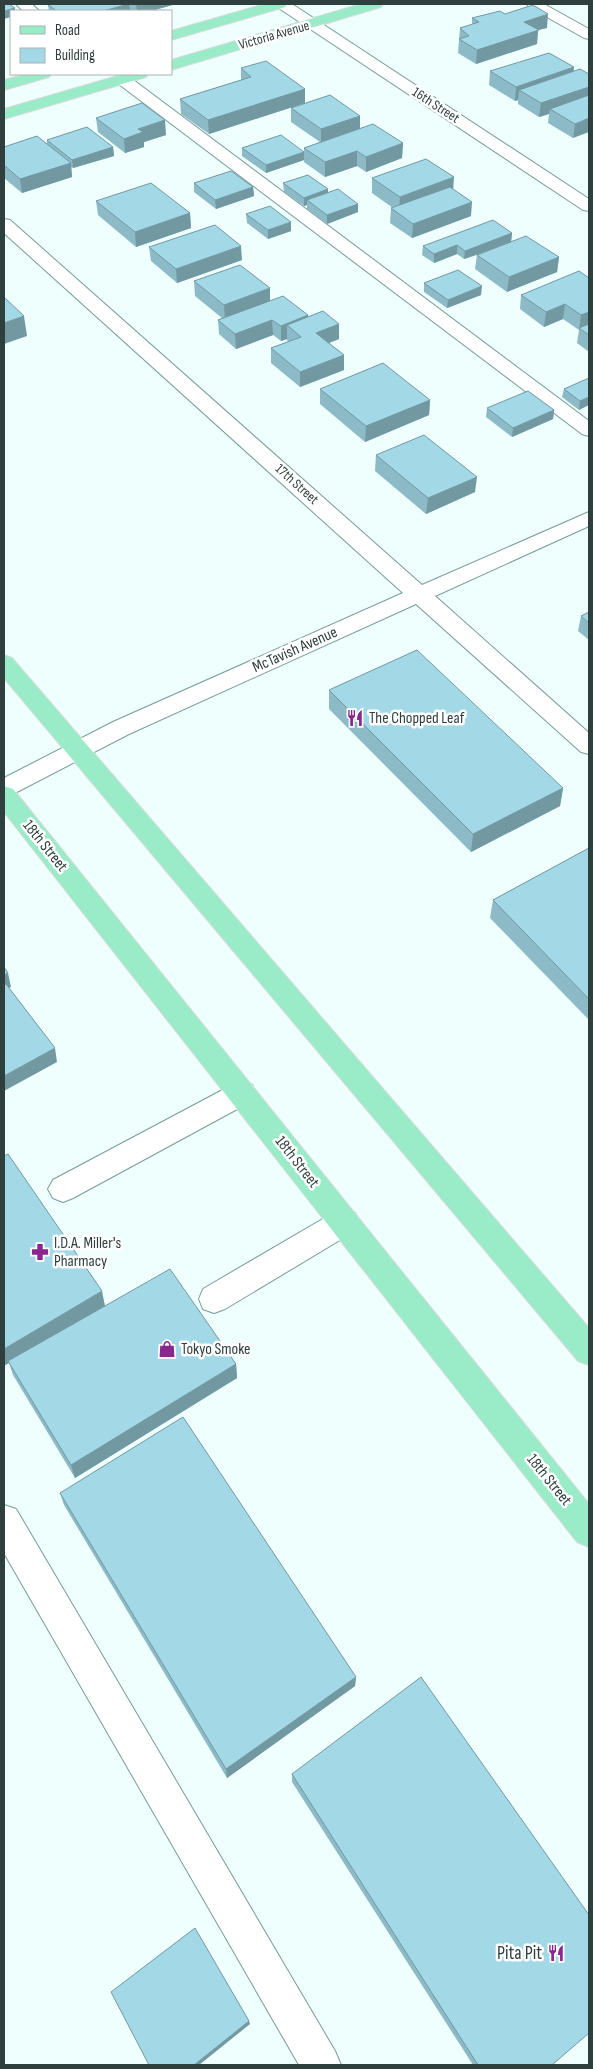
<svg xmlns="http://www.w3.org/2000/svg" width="593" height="2069" font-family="'Sofia Sans Condensed',sans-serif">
	<rect width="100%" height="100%" fill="#eefffd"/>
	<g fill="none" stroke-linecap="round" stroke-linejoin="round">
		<g stroke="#769d99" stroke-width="2">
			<path id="minor" d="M16 4H32L39 11H23Z
				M275 4H292L589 199V211L583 210 277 7Z
				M527 4H544L589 29V39L584 38 529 7Z
				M122 74 128 76 589 421V436L582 434 116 82 114 79 116 76Z
				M4 219 10 220 422 585 589 512V526L435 596 589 733V754L581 752 416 604 129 734 13 794 4 797V778L113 722 403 593 4 233Z
				M242 1081 252 1085 256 1093 252 1101 73 1198 63 1202 53 1198 48 1189 53 1180 232 1085Z
				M344 1209 355 1213 359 1222 355 1231 225 1309 214 1313 203 1309 199 1299 203 1289 333 1213Z
				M4 1505 16 1509 335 2051 341 2065H299L4 1553Z"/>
		</g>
		<g stroke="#d9dcdc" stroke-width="2">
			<path id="major" d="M265 4H287L285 7 171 40V31Z
				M361 4H383L381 7 171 70V60Z
				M27 74H51L49 77 4 90V80Z
				M124 74H148L146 77 4 119V109Z
				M4 655 12 658 589 1328V1365L578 1361 4 678Z
				M4 786 13 789 589 1504V1547L577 1542 4 812Z"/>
		</g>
		<use href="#minor" fill="#fff" fill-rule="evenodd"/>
		<use href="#major" fill="#9aebc7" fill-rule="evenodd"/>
	</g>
	<path fill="#8cbbc7" d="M53 4H176L151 11H131L129 10 130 11H49L48 5Z
		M505 14 547 28 538 30 537 44 476 64 458 53 460 28 472 25V18Z
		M574 67 573 72 589 74 573 138 548 123 549 114 539 117 518 104V100L515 101 489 85 490 71Z
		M241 68 305 103 209 134 181 114 180 99 241 80Z
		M291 108 360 116V129L403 143 402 158 366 172 357 166 325 177 304 162V160L266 173 242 156V148L304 151V148L320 142 291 122Z
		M96 118 166 135 144 142V147L125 153 98 132Z
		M47 140 113 147 114 156 73 168 71 167 72 177 22 193 4 178V147L47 144Z
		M372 178 453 189 471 216 412 238 390 223 391 208H393L372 193Z
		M194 183 253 187 254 196 216 209 194 192Z
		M283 183 328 189V192L358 204V212L327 224 307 209V205L304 206 284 192Z
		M96 201 190 213 191 228 136 247 98 215Z
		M246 214 291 231 268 239 247 223Z
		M512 233 511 242 559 257 557 272 507 292 475 269 477 255 464 259 457 254 434 263 422 255 423 246Z
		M149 247 242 260 177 283 151 261Z
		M589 278V352L577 343 579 330 563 319 544 327 520 309 521 295Z
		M194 281 270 301 308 317 339 339 329 343 344 355V370L300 387 271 363V348L288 342 287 340V339L281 341 273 335 236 349 219 334 218 320 222 318 195 296Z
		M424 283 481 295 447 308 424 292Z
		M589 378 579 410 562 397 564 389Z
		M320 389 430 400 429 415 365 442 320 404Z
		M487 408 554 410 553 419 512 437 486 417Z
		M376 455 475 492 426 514 375 471Z
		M589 612V640L578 631 581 616Z
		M329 690 563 788 560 806 471 852 329 709Z
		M589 848V1020L490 918 493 900Z
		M105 1306 236 1364 237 1378 75 1478 13 1375 9 1363Z
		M60 1493 356 1677 355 1686 227 1778 64 1505Z
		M292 1774 552 2065H473L292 1782Z"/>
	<path fill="#7298a2" d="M129 4 130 11H103Z
		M136 4H176L151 11H137Z
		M15 8V11H11V17L4 19V11Z
		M548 14 547 28 538 30 537 44 476 64 477 50 524 22Z
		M574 67 572 81 519 90 518 100 515 101 516 87Z
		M589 87V101L550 109 549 114 539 117 541 103Z
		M305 89V103L209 134 208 120Z
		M360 116V130L321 143V129Z
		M589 118V132L573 138 575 124Z
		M165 120 166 135 144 142V147L125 153 124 139 138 129Z
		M403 143 402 158 366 172V157Z
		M113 147 114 156 73 168 72 160Z
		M357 151V166L325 177V162Z
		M304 152V160L266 173V165Z
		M71 163 72 177 22 193 20 179Z
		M454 177 453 192 399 212 400 197Z
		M253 187 254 196 216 209 215 200Z
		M328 189V198L307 200V205L304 206V198Z
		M472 202 471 216 412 238 413 224Z
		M358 204V212L327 224V215Z
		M190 213 191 228 136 247 135 232Z
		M291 222V231L268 239V230Z
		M512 233 511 242 464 259 465 251Z
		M457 245V254L434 263V254Z
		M241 246 242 260 177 283 176 269Z
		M559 257 557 272 507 292 509 277Z
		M482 286 481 295 447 308 448 300Z
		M270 288V303L225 320 224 305Z
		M565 304 563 319 544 327 546 312Z
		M589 312V326L579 328V330L581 315Z
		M308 315V330L287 325V339L281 341V326Z
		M24 316 27 336 4 344V323Z
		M272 320 273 335 236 349 235 334Z
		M339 324V339L316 348V333Z
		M344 355V370L300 387V372Z
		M589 397V405L579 410 580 401Z
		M430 400 429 415 365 442 366 426Z
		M554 410 553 419 512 437 513 428Z
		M477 477 475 492 426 514 428 498Z
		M563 788 560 806 471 852 473 834Z
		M8 973 11 987 4 990V975Z
		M55 1048 57 1062 4 1091V1076Z
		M102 1291 105 1306 4 1366V1349Z
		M236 1364 237 1378 75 1478 71 1465Z
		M356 1677 355 1686 227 1778 226 1769Z
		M249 2021 250 2024 199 2065H194Z"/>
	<path fill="#a3d9e7" stroke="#7298a2" d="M4 4H9L15 8 4 11Z
		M53 4H129L103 11H57L48 5Z
		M533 5 548 14 524 22 539 30 477 50 459 39 469 36 460 28 479 22 472 18 500 11 505 14Z
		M549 53 574 67 516 87 490 71Z
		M266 61 305 89 208 120 180 99 251 77 241 68Z
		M580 69 589 74V87L541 103 519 90Z
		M330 95 360 116 321 129 291 108Z
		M589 95V118L575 124 550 109Z
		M142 103 165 120 138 129 143 132 124 139 96 118Z
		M373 124 403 143 366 157 357 151 325 162 304 148Z
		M87 127 113 147 72 160 47 140Z
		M281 135 304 152 266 165 242 148Z
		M37 136 71 163 20 179 4 165V147Z
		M426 159 454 177 400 197 372 178Z
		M231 171 253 187 215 200 194 183Z
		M308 175 328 189 304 198 283 183Z
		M151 183 190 213 135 232 96 201Z
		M450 187 472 202 413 224 391 208Z
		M338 189 358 204 327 215 307 200Z
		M270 206 291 222 268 230 246 214Z
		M493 220 512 233 465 251 457 245 434 254 423 246Z
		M215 225 241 246 176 269 149 247Z
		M526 236 559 257 509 277 477 255Z
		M240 265 270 288 224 305 194 281Z
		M458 270 482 286 448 300 424 283Z
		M579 271 589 278V312L581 315 565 304 546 312 521 295Z
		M283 296 308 315 281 326 272 320 235 334 218 320Z
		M4 297 24 316 4 323Z
		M323 311 339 324 316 333 344 355 300 372 271 348 301 337 287 325Z
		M589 324V335L579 328Z
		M383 363 430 400 366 426 320 389Z
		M589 378V397L580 401 564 389Z
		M528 391 554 410 513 428 487 408Z
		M424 435 477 477 428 498 376 455Z
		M589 612V623L581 616Z
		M417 650 563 788 473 834 329 690Z
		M589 848V999L493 900Z
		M4 967 8 973 4 975Z
		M6 984 55 1048 4 1076V985Z
		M8 1154 102 1291 4 1349V1156Z
		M170 1269 236 1364 71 1465 8 1361Z
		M183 1417 356 1677 226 1769 60 1493Z
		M421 1677 589 1915V2033L552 2065H478L292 1774Z
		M195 1928 249 2021 194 2065H149L111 1992Z"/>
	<defs>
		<g id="restaurant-bare" transform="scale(1.35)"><path d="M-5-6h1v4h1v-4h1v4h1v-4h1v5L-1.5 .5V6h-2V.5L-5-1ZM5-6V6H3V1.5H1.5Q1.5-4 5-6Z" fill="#8a278f" stroke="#fff" stroke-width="2.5" paint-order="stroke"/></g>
		<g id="pharmacy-bare" transform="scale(1.35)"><path d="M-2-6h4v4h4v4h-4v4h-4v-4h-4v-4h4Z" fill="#8a278f" stroke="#fff" stroke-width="2.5" paint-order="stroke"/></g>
		<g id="shop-bare" transform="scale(1.35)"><path d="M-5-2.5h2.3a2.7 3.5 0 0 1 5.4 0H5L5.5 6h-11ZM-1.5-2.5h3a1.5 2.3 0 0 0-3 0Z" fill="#8a278f" stroke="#fff" stroke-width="2.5" paint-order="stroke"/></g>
	</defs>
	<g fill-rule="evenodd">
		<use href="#restaurant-bare" x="355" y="718"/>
		<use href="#pharmacy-bare" x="40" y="1252"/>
		<use href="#shop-bare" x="167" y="1349"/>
		<use href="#restaurant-bare" x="556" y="1953"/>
	</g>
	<g text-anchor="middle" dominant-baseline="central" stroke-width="5" stroke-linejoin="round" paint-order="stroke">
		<g font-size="14" fill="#2e3f3d" stroke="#fff">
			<text transform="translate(274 35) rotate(-16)">Victoria Avenue</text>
			<text transform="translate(436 105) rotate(33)">16th Street</text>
			<text transform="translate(297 484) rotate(42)">17th Street</text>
		</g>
		<g font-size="16" fill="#2e3f3d" stroke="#fff">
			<text transform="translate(295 650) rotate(-24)">McTavish Avenue</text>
			<text transform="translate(45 846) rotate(51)">18th Street</text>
			<text transform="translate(297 1162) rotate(52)">18th Street</text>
			<text transform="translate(549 1480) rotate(51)">18th Street</text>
		</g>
		<g font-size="16" fill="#2e3f3d" stroke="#fff" text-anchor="start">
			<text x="369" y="718">The Chopped Leaf</text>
			<text x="54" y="1243">I.D.A. Miller's<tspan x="54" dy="18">Pharmacy</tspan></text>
			<text x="181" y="1349">Tokyo Smoke</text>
		</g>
		<g font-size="19" fill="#2e3f3d" stroke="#fff" text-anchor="end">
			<text x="542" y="1953">Pita Pit</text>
		</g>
	</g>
	<rect width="593" height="2069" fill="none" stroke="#2e3f3d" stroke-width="10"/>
	<rect x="10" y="10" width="162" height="65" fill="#ffffff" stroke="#abb2b1"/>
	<rect x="20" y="26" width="25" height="8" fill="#9aebc7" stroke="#abb2b1"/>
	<text x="55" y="35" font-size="15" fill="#2e3f3d">Road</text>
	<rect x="20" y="48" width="25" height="15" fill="#a3d9e7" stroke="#abb2b1"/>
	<text x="55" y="60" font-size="15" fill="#2e3f3d">Building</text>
</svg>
